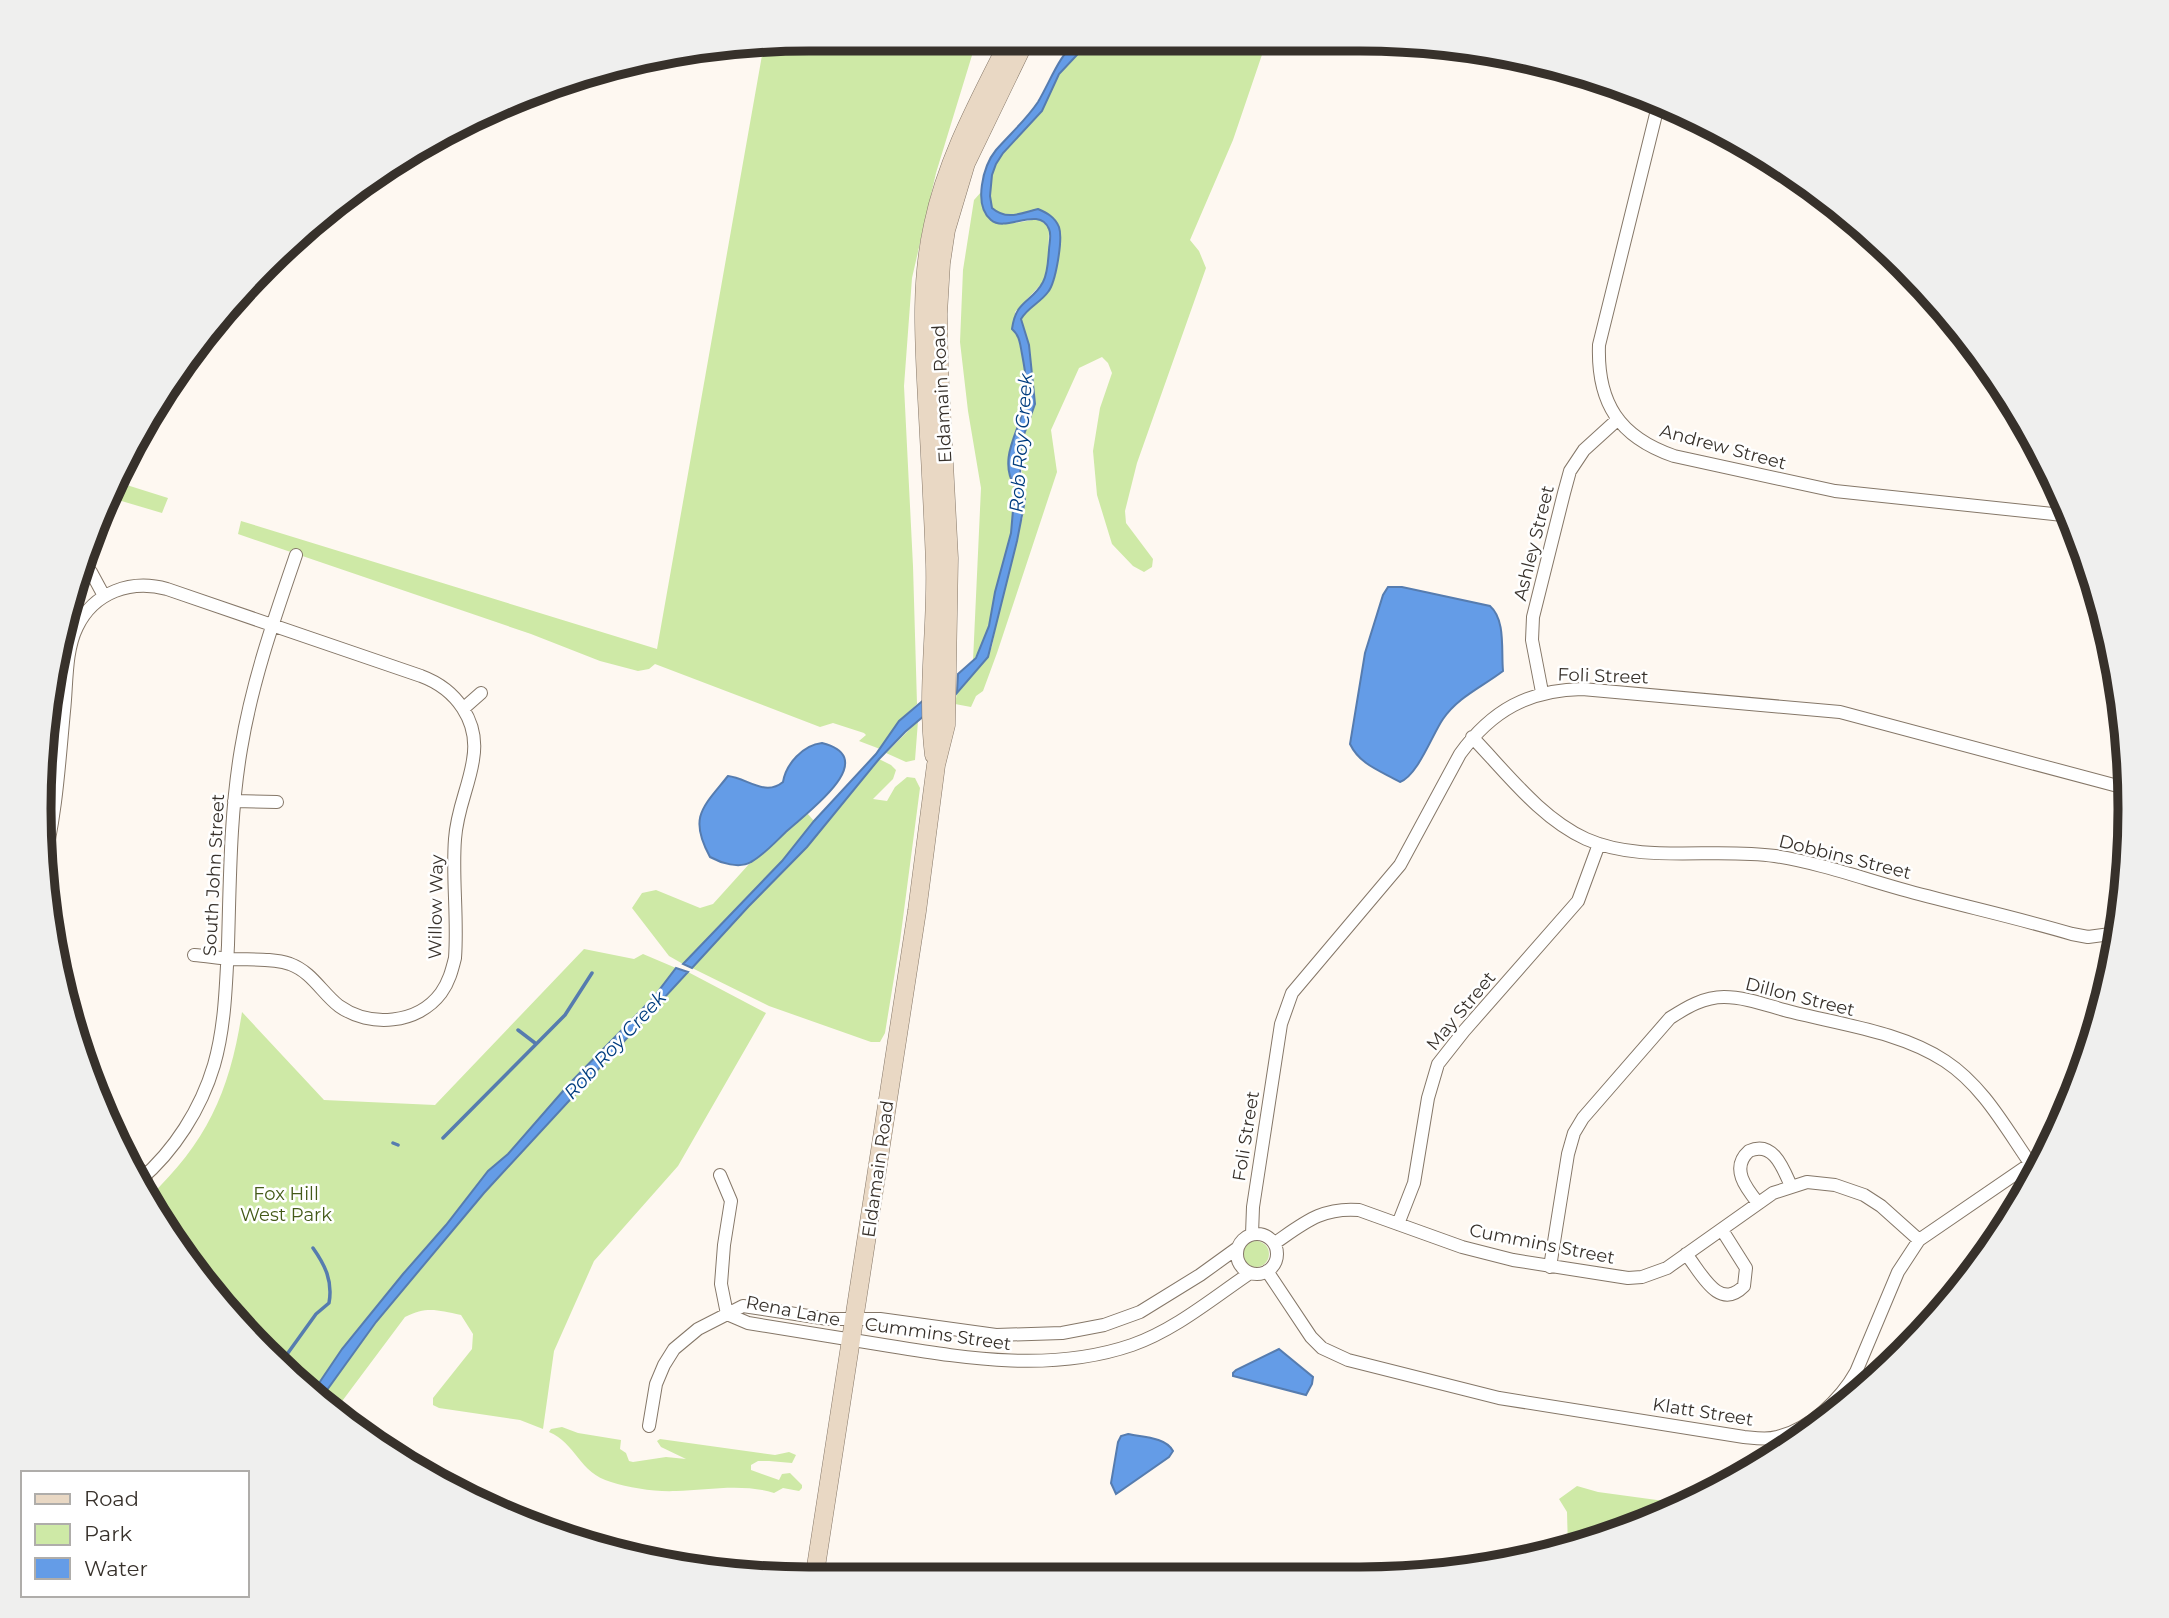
<svg xmlns="http://www.w3.org/2000/svg" width="2169" height="1618" font-family="Montserrat,sans-serif">
	<rect width="100%" height="100%" fill="#fef8f1"/>
	<path fill="#cee9a6" d="M809 39H977L936 173 912 278 904 386 913 566 917 704 899 721 880 749 859 741 866 735 864 733 833 723 820 727 655 664 649 669 638 671 600 661 531 634 238 534 241 521 657 649 764 44Z
		M1092 39 1267 40 1233 140 1190 240 1199 251 1206 268 1137 463 1125 511 1126 523 1153 559 1152 567 1144 572 1133 566 1112 544 1097 495 1093 451 1100 408 1112 373 1108 363 1102 357 1079 368 1051 430 1057 472 997 653 983 691 976 696 971 707 955 704 957 693 987 658 992 646 1002 596 1017 541 1018 527 1023 518 1021 443 1035 404 1029 345 1021 319C1028 307 1040 303 1048 292 1060 276 1059 246 1059 227L1024 212C1012 217 1003 217 992 208L990 196 992 175 996 164 1003 153 1042 111 1059 74Z
		M982 191V205L985 214 1016 223 1037 219 1044 223 1049 229 1048 264 1044 281 1015 312 1017 334 1026 370V394L1014 512 1011 533 995 592 989 626 980 649 973 661 981 488 968 411 960 342 963 270 974 200Z
		M114 481 168 498 162 513 108 497Z
		M918 721 915 760 906 762 886 753Z
		M879 759 891 765 896 770 893 779 873 799 887 801 895 787 907 777 915 778 920 788 900 941 885 1033 880 1042H871L769 1006 692 968 748 907 807 847Z
		M807 813 814 821 782 861 683 964 669 956 632 908 642 893 656 890 700 908 713 904 750 863Z
		M584 949 634 959 643 954 676 968 653 998 508 1154C482 1176 467 1201 445 1227 398 1282 351 1335 311 1395L301 1388 169 1237 149 1197C207 1142 230 1091 242 1012L324 1100 435 1105Z
		M688 972 766 1013 678 1166 594 1261 554 1351 543 1429 520 1420 439 1408 433 1405V1398L472 1349 473 1334 461 1315C437 1310 427 1306 405 1317L334 1412 319 1402 376 1322 484 1193Z
		M1243 1254a13 13 0 1 1 26 0a13 13 0 1 1-26 0Z
		M562 1427 578 1433 621 1440 620 1449 626 1453 629 1461 633 1462 666 1457 686 1459 661 1447 657 1441 660 1439 775 1455 789 1452 796 1455 792 1463 769 1461H758L751 1465V1470L779 1480 782 1474 790 1473 802 1485V1488L799 1491 783 1488 774 1493C743 1483 707 1490 676 1491 655 1492 630 1488 611 1482 579 1473 576 1443 549 1432L551 1429Z
		M1577 1486 1598 1492 1679 1503 1608 1538 1568 1548 1567 1512 1559 1499Z"/>
	<path fill="#649ce7" stroke="#567caf" stroke-width="2" d="M1078 39H1092L1059 74 1042 111 1003 153 996 164 992 175 990 196 992 208C1007 221 1021 213 1038 209 1047 213 1055 217 1059 227 1063 239 1056 282 1048 292 1040 303 1028 307 1021 319L1029 345 1035 404 1021 443 1020 479 1025 500 1017 541 988 657 957 693 958 674 976 658 989 626 995 592 1011 533 1015 487C997 458 1020 431 1025 403 1028 386 1025 370 1022 354 1020 344 1020 336 1012 329 1016 299 1032 303 1043 282 1048 273 1048 260 1049 250 1049 244 1052 235 1049 229 1039 205 1006 233 991 220 973 205 983 166 996 150 1010 134 1026 120 1038 102 1051 80 1058 57 1078 39Z
		M1388 587H1402L1490 606C1506 620 1501 651 1503 671 1482 687 1458 697 1443 719 1432 735 1418 775 1400 782 1381 771 1360 765 1350 744L1365 653 1383 595Z
		M926 698 925 715 905 732 879 759 807 847 748 907 692 968 683 964 782 861 814 821 876 754 899 721Z
		M822 743C882 758 809 811 788 830 777 840 764 855 751 862 739 869 721 863 710 857 688 817 703 807 728 776 747 778 765 797 783 782 786 764 803 745 822 743Z
		M676 968 688 972 484 1193 376 1322 319 1401 311 1395 342 1349 403 1274 446 1225 488 1171 508 1154 570 1083 653 998Z
		M1279 1349 1313 1377 1312 1384 1306 1395 1233 1376V1373L1236 1370Z
		M1128 1434C1142 1437 1166 1437 1173 1451L1169 1457 1116 1494 1111 1483 1118 1442 1121 1436Z"/>
	<g fill="none" stroke-linecap="round" stroke-linejoin="round">
		<path stroke="#567caf" stroke-width="3.5" d="M518 1030 535 1043
			M443 1138 565 1015 592 973
			M393 1143 398 1145
			M280 1364 316 1314 329 1303C333 1281 325 1265 313 1248"/>
		<g stroke="#857768" stroke-width="14">
			<path id="street" d="M1659 102 1599 345C1597 403 1619 437 1674 456L1835 491 2072 516
				M91 572 104 596
				M1542 692 1532 640 1533 617 1564 493 1570 471 1584 450 1617 420
				M464 708 481 693
				M1472 737C1506 772 1540 818 1586 839 1642 864 1714 847 1775 856 1820 863 1864 879 1908 891 1963 906 2018 918 2072 934L2088 937 2118 933
				M234 801 277 802
				M42 870C56 818 59 764 64 711 67 685 65 651 77 627 94 592 131 579 167 589L421 676C456 689 480 721 473 760 469 787 457 809 455 839 452 878 458 918 455 958 452 970 449 982 441 993 418 1024 370 1028 339 1006 322 993 312 972 290 964 272 958 250 960 231 959 219 958 206 956 194 955
				M130 1160 146 1176
				M720 1175 731 1201 724 1245 721 1284 727 1314
				M140 1180C174 1151 201 1109 214 1065 225 1027 226 985 228 945 230 879 230 814 241 749 252 682 274 619 296 555
				M1758 1203C1746 1188 1730 1168 1749 1151 1773 1140 1783 1168 1791 1186
				M1398 1224 1414 1183 1428 1098 1438 1064 1464 1031 1578 901 1599 844
				M1237 1254a20 20 0 1 1 40 0a20 20 0 1 1-40 0Z
				M1252 1234 1253 1207 1281 1024 1292 993 1400 865 1460 754C1492 710 1529 690 1582 689L1840 712 2129 789
				M1275 1243C1304 1223 1322 1207 1359 1210L1462 1247 1513 1260 1628 1278 1642 1277 1667 1268 1773 1193 1807 1182 1835 1185 1864 1195 1881 1206 1919 1240
				M1686 1254C1701 1272 1718 1312 1744 1286L1746 1268 1722 1230
				M1550 1267 1568 1154 1574 1133 1583 1118 1670 1018C1687 1007 1704 997 1724 997 1747 997 1771 1007 1792 1012 1843 1025 1901 1032 1945 1061 1983 1086 2005 1127 2030 1163
				M1267 1271 1311 1337 1322 1348 1348 1360 1499 1398 1744 1437C1755 1438 1767 1440 1777 1437 1809 1430 1841 1399 1856 1372L1898 1272 1919 1240 2046 1153
				M727 1314 748 1323C795 1331 842 1338 890 1346 970 1359 1053 1372 1132 1345 1175 1330 1213 1298 1250 1273
				M649 1426 656 1384 664 1365 674 1349 698 1329 743 1306 828 1319H880L996 1335 1062 1333 1104 1325 1140 1312 1200 1275 1236 1249"/>
		</g>
		<g stroke="#857768" stroke-width="19">
			<path id="secondary" d="M934 755C926 691 937 627 935 564 933 509 930 454 927 399 924 341 920 283 933 225 947 158 980 99 1010 39
				M815 1573 917 911 936 765 946 725 949 558 939 368 938 314 941 263 946 230 966 163 1026 39"/>
		</g>
		<use href="#street" stroke="#fff" stroke-width="12"/>
		<use href="#secondary" stroke="#e9d8c4" stroke-width="18"/>
	</g>
	<g text-anchor="middle" dominant-baseline="central" stroke-width="5" stroke-linejoin="round" paint-order="stroke">
		<g font-size="18" fill="#37312b" stroke="#fff">
			<text transform="translate(942 394) rotate(-93)">Eldamain Road</text>
			<text transform="translate(1723 447) rotate(15)">Andrew Street</text>
			<text transform="translate(1534 543) rotate(-76)">Ashley Street</text>
			<text transform="translate(1603 676) rotate(2)">Foli Street</text>
			<text transform="translate(1845 857) rotate(14)">Dobbins Street</text>
			<text transform="translate(214 875) rotate(-87)">South John Street</text>
			<text transform="translate(436 907) rotate(-89)">Willow Way</text>
			<text transform="translate(1800 997) rotate(14)">Dillon Street</text>
			<text transform="translate(1461 1011) rotate(-50)">May Street</text>
			<text transform="translate(1246 1136) rotate(-81)">Foli Street</text>
			<text transform="translate(878 1169) rotate(-82)">Eldamain Road</text>
			<text transform="translate(1542 1244) rotate(11)">Cummins Street</text>
			<text transform="translate(793 1311) rotate(11)">Rena Lane</text>
			<text transform="translate(938 1334) rotate(8)">Cummins Street</text>
			<text transform="translate(1703 1412) rotate(9)">Klatt Street</text>
		</g>
		<g font-size="18" fill="#445a18" stroke="#fff">
			<text x="286" y="1194">Fox Hill<tspan x="286" dy="21">West Park</tspan></text>
		</g>
		<g font-size="19" font-style="italic" fill="#013d7f" stroke="#fff">
			<text transform="translate(1021 443) rotate(-86)">Rob Roy Creek</text>
			<text transform="translate(615 1045) rotate(-47)">Rob Roy Creek</text>
		</g>
	</g>
	<path d="M0 0H2169V1618H0ZM809 51H1360A758 758 0 0 1 2118 809V809A758 758 0 0 1 1360 1567H809A758 758 0 0 1 51 809V809A758 758 0 0 1 809 51Z" fill="#efefee" fill-rule="evenodd"/>
	<path fill="none" stroke="#37312b" stroke-width="9" d="M809 51H1360A758 758 0 0 1 2118 809V809A758 758 0 0 1 1360 1567H809A758 758 0 0 1 51 809V809A758 758 0 0 1 809 51Z"/>
	<rect x="21" y="1471" width="228" height="126" fill="#ffffff" stroke="#afadaa" stroke-width="2"/>
	<rect x="35" y="1494" width="35" height="10" fill="#e9d8c4" stroke="#afadaa" stroke-width="2"/>
	<text x="84" y="1506" font-size="21" fill="#37312b">Road</text>
	<rect x="35" y="1524" width="35" height="21" fill="#cee9a6" stroke="#afadaa" stroke-width="2"/>
	<text x="84" y="1541" font-size="21" fill="#37312b">Park</text>
	<rect x="35" y="1558" width="35" height="21" fill="#649ce7" stroke="#afadaa" stroke-width="2"/>
	<text x="84" y="1576" font-size="21" fill="#37312b">Water</text>
</svg>
